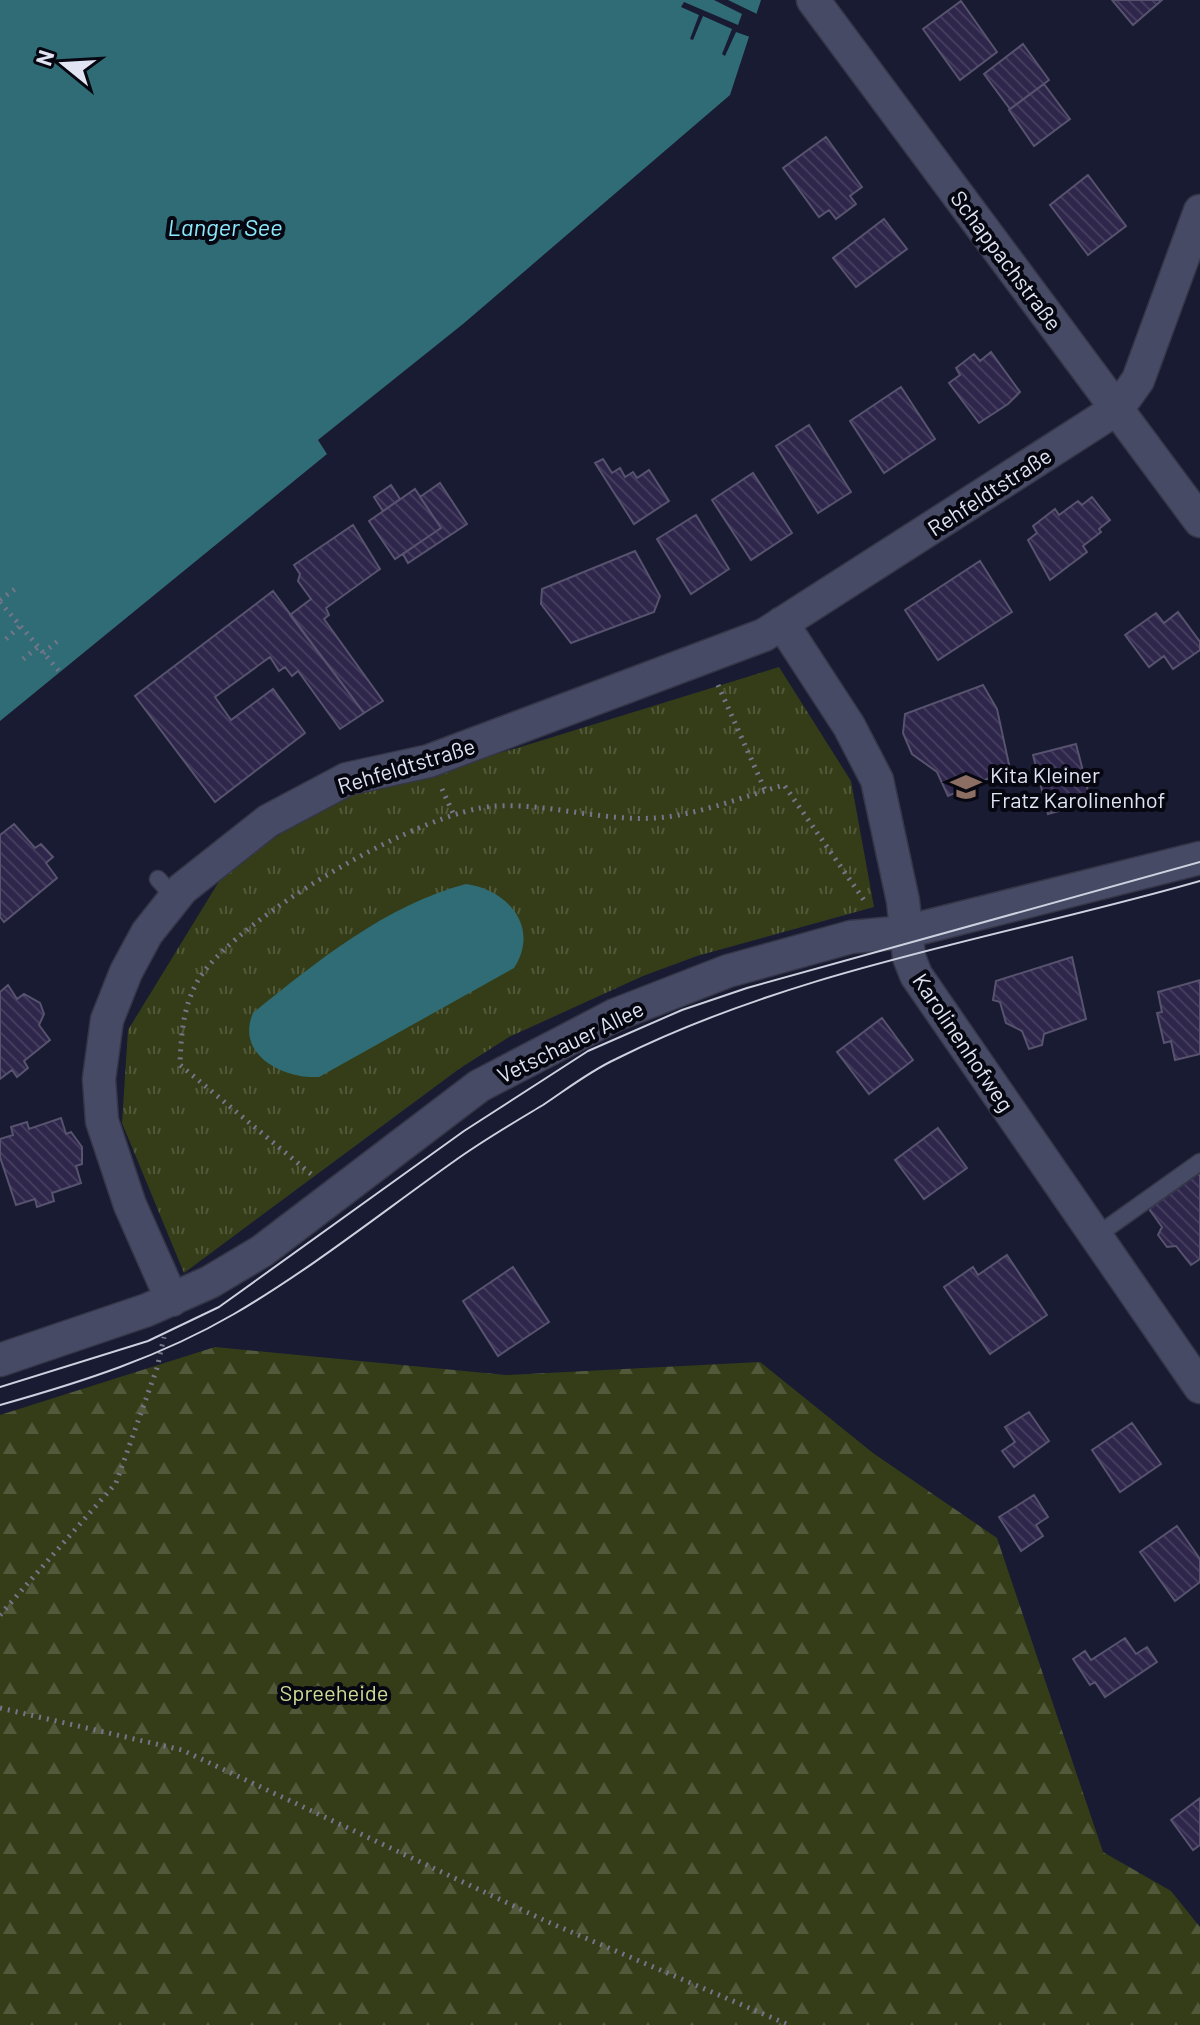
<svg xmlns="http://www.w3.org/2000/svg" width="1200" height="2025" font-family="Barlow,sans-serif">
	<defs>
		<pattern id="forest-firs" width="22" height="20" patternUnits="userSpaceOnUse" patternTransform="scale(2)"><rect width="22" height="20" fill="#353d18"/><path d="M5 1l3.5 6h-7zM16 11l3.5 6h-7z" fill="#52593a"/></pattern>
		<pattern id="park-tufts" width="24" height="20" patternUnits="userSpaceOnUse" patternTransform="scale(2)"><rect width="24" height="20" fill="#353d18"/><path d="M3 7l-1-3M5 7V3M7 7l1-3M15 17l-1-3M17 17v-4M19 17l1-3" fill="none" stroke="#52593a"/></pattern>
		<pattern id="building-back-hatch" width="6" height="6" patternUnits="userSpaceOnUse" patternTransform="scale(2)"><rect width="6" height="6" fill="#2f274b"/><path d="M-1 5l2 2M0 0l6 6M5-1l2 2" fill="none" stroke="#433c5d"/></pattern>
	</defs>
	<rect width="100%" height="100%" fill="#181b31"/>
	<path fill="url(#forest-firs)" d="M215 1347 506 1375 760 1362 873 1453 997 1538 1103 1852 1171 1891 1200 1927V2025H0V1415Z"/>
	<path fill="url(#park-tufts)" d="M779 667 851 781 874 907 697 956 643 976 509 1037 459 1069 184 1273 122 1123 128 1030 226 870 337 797 514 749Z"/>
	<path fill="#306c76" d="M0 0H761L730 95 463 324 318 440 327 454 0 721Z
		M466 884C509 890 540 928 514 968L319 1077C284 1079 235 1055 253 1013 316 962 386 905 466 884Z"/>
	<path fill="#181b31" d="M714 0H728L757 14 750 37 736 32 725 56 722 54 732 29 703 16 693 40 690 39 699 15 681 7 684 2 738 25 742 14Z"/>
	<path fill="url(#building-back-hatch)" stroke="#57536e" stroke-width="2" d="M1112 0H1162L1133 25Z
		M961 1 997 52 960 80 923 29Z
		M1023 44 1049 80 1010 109 984 74Z
		M1044 84 1070 119 1034 146 1009 110Z
		M826 137 862 187 850 196 856 204 836 219 829 210 819 217 783 168Z
		M1088 175 1126 226 1088 255 1050 205Z
		M884 219 907 249 856 287 833 258Z
		M991 352 1020 392 1008 404 979 423 949 383 960 375 956 368 974 354 980 361Z
		M901 387 935 439 884 473 850 421Z
		M809 425 851 492 818 513 776 446Z
		M603 459 612 473 620 468 625 477 633 472 637 478 649 470 669 501 634 524 595 463Z
		M753 473 792 533 751 560 712 500Z
		M440 483 467 524 408 563 403 554 441 528 420 497Z
		M391 485 400 499 383 511 374 497Z
		M415 489 441 528 395 559 369 521Z
		M1092 497 1110 520 1099 529 1101 532 1083 546 1087 552 1050 580 1028 540 1037 533 1033 526 1055 509 1059 515 1078 501 1082 505Z
		M696 515 729 569 691 594 657 539Z
		M353 525 380 569 326 608 329 615 324 619 383 701 364 713 290 615 311 599 298 581 300 574 294 565Z
		M635 551 660 596 654 612 571 643 541 604 542 589Z
		M980 561 1012 612 938 660 905 610Z
		M273 591 364 713 340 729 298 671 292 676 285 667 279 671 270 657 215 697 231 720 273 689 305 733 215 802 135 696Z
		M1178 612 1200 642V650L1173 669 1164 656 1149 667 1125 635 1156 613 1164 623Z
		M983 685 997 709 1010 769 948 796 937 772 912 754 903 733 905 714Z
		M1076 744 1091 802 1048 814 1033 755Z
		M14 824 35 848 41 844 53 857 46 863 57 878 4 922 0 917V835Z
		M1072 957 1086 1019 1044 1034 1042 1045 1029 1049 1022 1031 1006 1023 1000 1002 993 1000 996 981Z
		M1200 980V1054L1175 1060 1171 1041 1164 1043 1157 1013 1162 1012 1158 992Z
		M8 985 17 999 24 994 40 1003 44 1014 39 1025 50 1040 24 1061 28 1068 17 1077 12 1070 0 1079V992Z
		M882 1018 913 1060 869 1094 837 1052Z
		M61 1118 66 1134 71 1132 82 1147V1164L76 1166 81 1183 52 1193 54 1201 37 1207 35 1199 16 1205 0 1157V1139L13 1135 11 1127 27 1122 29 1129Z
		M938 1128 967 1168 924 1199 895 1160Z
		M1200 1172V1259L1191 1265 1176 1246 1167 1247 1158 1235 1162 1227 1149 1209Z
		M1007 1255 1047 1315 990 1354 944 1287 973 1267 978 1275Z
		M513 1267 549 1322 498 1356 463 1301Z
		M1029 1412 1049 1441 1014 1467 1002 1451 1015 1442 1005 1427Z
		M1132 1423 1161 1464 1120 1492 1092 1450Z
		M1034 1495 1048 1517 1036 1525 1043 1536 1021 1551 999 1517Z
		M1177 1526 1200 1559V1582L1175 1601 1140 1552Z
		M1125 1638 1136 1654 1147 1647 1157 1662 1105 1697 1095 1682 1090 1685 1073 1659 1085 1651 1091 1660Z
		M1200 1798V1845L1193 1850 1171 1820Z"/>
	<g fill="none" stroke-linecap="round" stroke-linejoin="round">
		<g stroke="#353648" stroke-width="19">
			<path id="service" d="M158 879 174 897
				M1096 1236 1200 1162"/>
		</g>
		<g stroke="#353648" stroke-width="35">
			<path id="minor" d="M813 0 1200 521
				M782 623 849 726 877 780 903 901 909 957 916 975 1200 1387
				M172 1300 130 1205 102 1121 99 1079 107 1020 126 972 147 933 182 889 268 821 347 779 429 761 764 635 1118 408 1138 380 1200 211
				M0 1360 147 1310 210 1282 262 1251 479 1086 615 1015 728 971 851 937 905 932 1200 858"/>
		</g>
		<path stroke="#737689" stroke-width="5" stroke-dasharray="2 6" stroke-linecap="butt" d="M0 600 15 589
			M0 602 59 671
			M6 639 20 626
			M43 653 59 640
			M23 659 38 647
			M718 685 765 790
			M442 789 453 813
			M311 1174 180 1065C181 1035 183 1004 200 977 242 915 422 810 496 806 552 803 610 824 666 817 705 812 746 796 784 785L866 903
			M0 1615 116 1483 157 1368 164 1337
			M0 1708 182 1750 548 1922 789 2025"/>
		<use href="#service" stroke="#464a64" stroke-width="16"/>
		<use href="#minor" stroke="#464a64" stroke-width="32"/>
		<path stroke="#ccd0df" stroke-width="2" d="M0 1387 148 1341 219 1307 464 1131 588 1051 682 1010 747 988 1200 862
			M0 1405C82 1382 160 1357 234 1314 311 1269 381 1213 453 1162 482 1141 513 1123 543 1105 567 1089 590 1071 616 1059 798 968 1005 937 1200 881"/>
	</g>
	<defs>
		<g id="school-bare" transform="scale(2.4)"><path d="M0-5L7-2L0 1L-7-2ZM-4 1L0 2.5L4 1V4Q0 6-4 4Z" fill="#8d6e63" stroke="#060710" stroke-width="2.5" paint-order="stroke"/></g>
	</defs>
	<g fill-rule="evenodd">
		<use href="#school-bare" x="966" y="787"/>
	</g>
	<g text-anchor="middle" dominant-baseline="central" stroke-width="8" stroke-linejoin="round" paint-order="stroke">
		<g font-size="22" fill="#e0e4f3" stroke="#060710">
			<text transform="translate(1007 260) rotate(53)">Schappachstraße</text>
			<text transform="translate(989 491) rotate(-33)">Rehfeldtstraße</text>
			<text transform="translate(406 765) rotate(-17)">Rehfeldtstraße</text>
			<text transform="translate(570 1041) rotate(-26)">Vetschauer Allee</text>
			<text transform="translate(964 1042) rotate(56)">Karolinenhofweg</text>
		</g>
		<g font-size="22" fill="#e0e4f3" stroke="#060710" text-anchor="start">
			<text x="990" y="774">Kita Kleiner<tspan x="990" dy="25">Fratz Karolinenhof</tspan></text>
		</g>
		<g font-size="22" fill="#ccdc95" stroke="#060710">
			<text x="334" y="1692">Spreeheide</text>
		</g>
		<g font-size="24" font-style="italic" fill="#8bebfc" stroke="#060710">
			<text x="225" y="226">Langer See</text>
		</g>
	</g>
	<g transform="translate(64 64) rotate(288)" stroke="#060710" stroke-width="6" paint-order="stroke">
	<path d="M0-6L14 30L0 20L-14 30Z" fill="#e0e4f3"/>
	<text y="-12" font-size="22" font-weight="bold" text-anchor="middle" fill="#e0e4f3">N</text>
	</g>
</svg>
